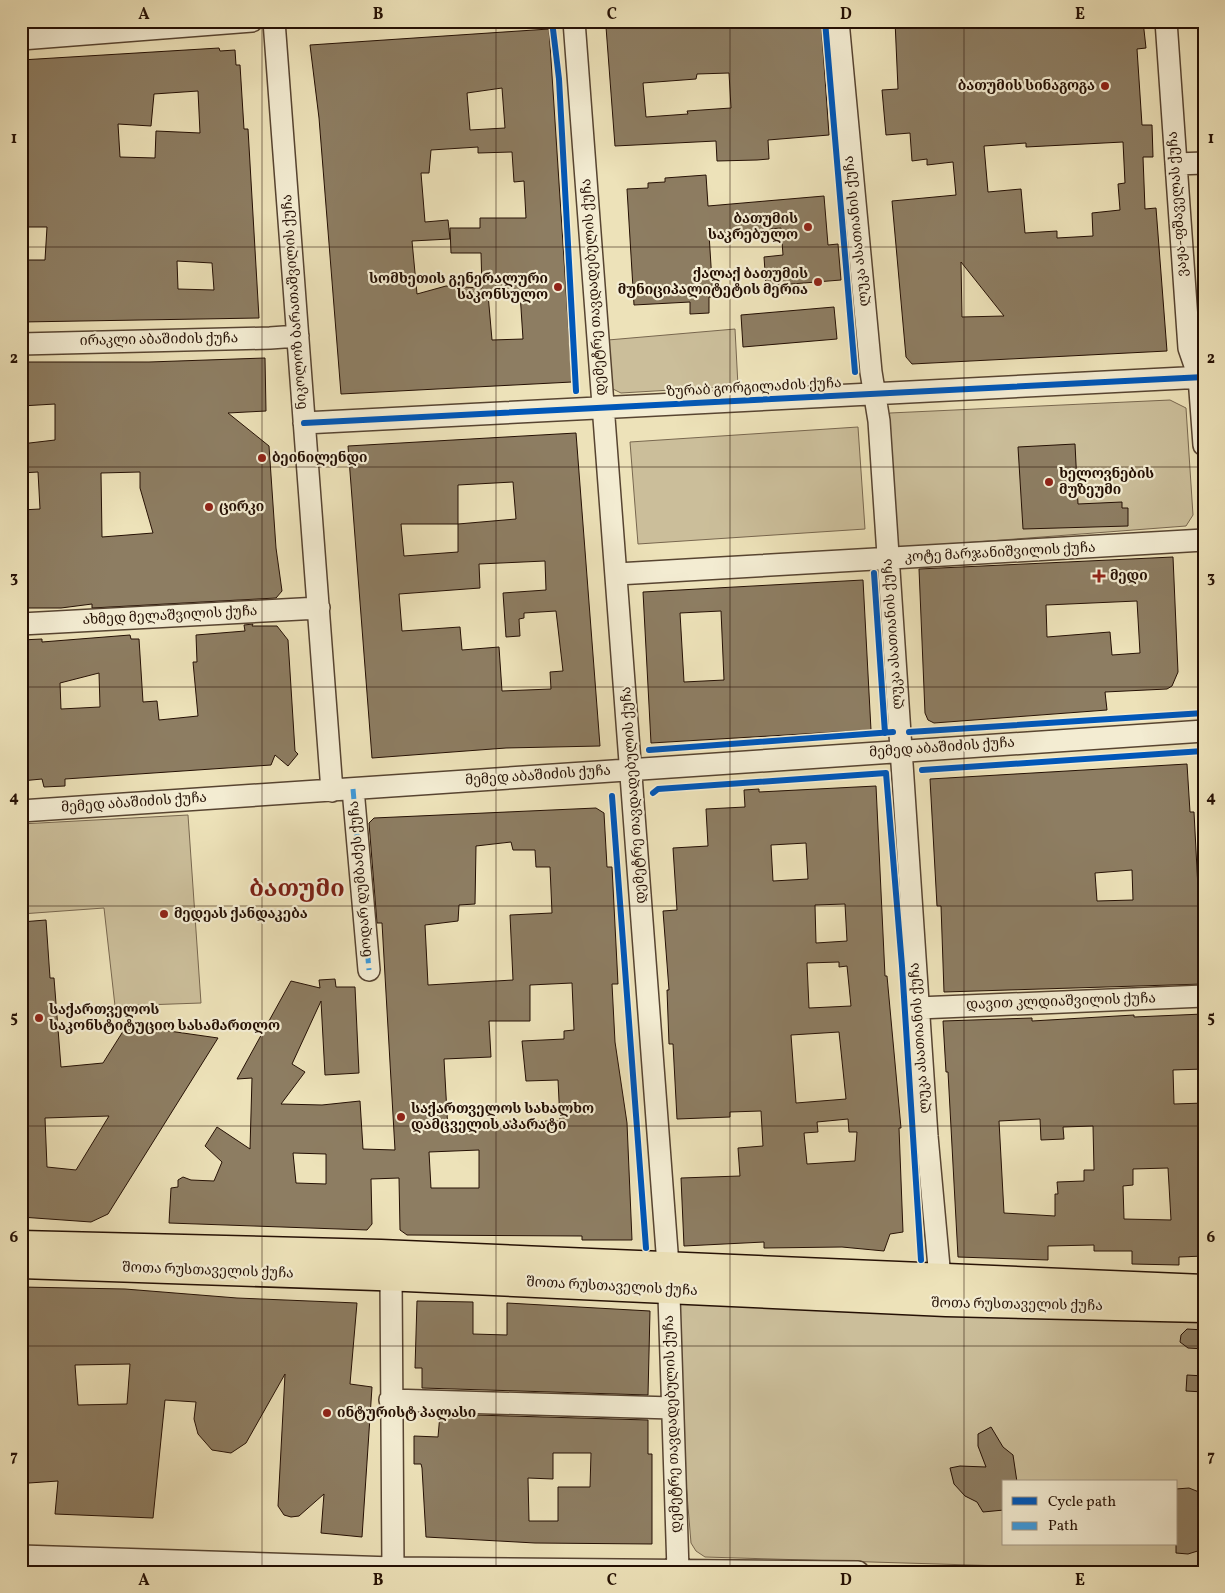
<svg xmlns="http://www.w3.org/2000/svg" width="1225" height="1593" font-family="Vollkorn,'Noto Serif Georgian',serif">
	<rect width="100%" height="100%" fill="#ede2b9"/>
	<filter id="stains"><feTurbulence type="fractalNoise" baseFrequency=".004" numOctaves="4"/><feColorMatrix values="0 0 0 0 .2 0 0 0 0 .09 0 0 0 0 .02 0 0 0 .5 -.17"/></filter>
	<radialGradient id="worn" r=".72"><stop offset=".6" stop-color="#630" stop-opacity="0"/><stop offset="1" stop-color="#630" stop-opacity=".3"/></radialGradient>
	<path fill="#cbbe9a" stroke="#78674f" fill-rule="evenodd" d="M735 329 738 386 621 393 611 388 608 340Z
		M1170 400 1186 408 1193 515 1186 526 897 548 885 420 890 413Z
		M858 427 865 529 638 544 630 442Z
		M188 815 201 1003 115 1006 104 908 21 914V824Z
		M677 1303 1204 1316V1572L705 1557 696 1551 691 1543 672 1311ZM1004 1482H1176V1544H1004Z"/>
	<path fill="#8d7d62" stroke="#251004" fill-rule="evenodd" d="M684 21H821L829 135 768 140 769 159 757 160 717 161 716 141 615 146 606 27ZM729 73 731 108 687 111 688 114 646 117 643 83 696 79 697 74Z
		M895 21H1143L1146 48 1137 49 1142 125H1152L1153 157H1143L1145 209 1156 208 1167 351 912 364 906 357 892 201 956 195 953 162 927 165V159L912 161 910 133 886 135 882 90 898 89ZM1123 142 1125 183 1118 184 1120 210 1092 213 1093 236 1057 238V231L1025 233 1021 189 988 192 984 146 1026 143V147ZM961 262 1004 316 962 317Z
		M549 29 572 382 341 394 319 118 310 45ZM502 88 505 128 470 130 467 93ZM478 147V153L512 152 514 182 524 181 526 218H480V228H450L451 253H481L482 288 446 286 417 294 412 241 450 239 448 220 425 222 421 173H429L431 150ZM520 293 523 339 492 340 488 294Z
		M219 48 220 51 235 50 236 65H240L244 129H248L259 318 22 322 21 260H45L47 227H21V60ZM198 91 200 133 156 131 155 158 120 157 118 124 151 126 154 94ZM177 261 212 263 214 290 178 289Z
		M706 175 708 206 824 196 828 245 838 244 841 280 766 286 764 257 783 255 781 228 709 234 713 297H709V313L690 314V302L634 305 627 189 648 188V183L665 182V178Z
		M834 307 837 339 743 347 741 315Z
		M265 358 266 411 228 413 269 446 276 548 282 591 276 598 92 608V604L61 608H21V510L40 509 38 472 21 473V444L55 440V404L21 406V362H149ZM140 472V488L153 533 102 537 101 473Z
		M576 433 600 746 506 748 372 758 348 446ZM513 482 516 519 458 524V485ZM401 524H458V552L404 556ZM545 561 546 590 503 593 506 637 520 636 519 619 524 618V613L556 611 563 671 550 672 551 689 502 691 499 647 462 650 460 627 402 631 399 594 480 588 479 564Z
		M1075 444 1078 504 1122 502V508H1128V526L1023 529 1018 447Z
		M1173 557 1178 672 1172 686 1167 689 1105 692 1107 710 934 723 928 720 925 713 919 569ZM1137 601 1140 653 1112 655 1110 632 1047 637 1046 605Z
		M863 580 871 730 651 743 643 592ZM721 611 724 680 684 682 680 613Z
		M253 624 252 626H277L288 640 295 751 298 754 288 766 275 755 271 765 65 779V786L44 787 42 779 21 781V640L42 639V642L130 635 131 639H139L143 702 157 701 159 720 198 716 193 662H197L196 635 245 631 244 625ZM99 673 100 707 61 709 60 683Z
		M1187 764 1190 812H1194L1203 984 944 992 941 906H937L930 779ZM1132 870 1133 900 1097 901 1095 873Z
		M876 786 885 976H887L901 1128H899L903 1232 890 1234 884 1251 842 1247 764 1248V1242L684 1246 681 1178 740 1176 738 1148 763 1146 761 1111 730 1112V1117L677 1119 673 1044H669L667 990H669L663 911 677 910 673 848 708 846 706 809 745 807 744 790 759 789V792ZM806 843 808 879 773 881 771 845ZM845 904 847 941 816 943 815 905ZM839 962V967L847 966 851 1006 809 1008 807 963ZM839 1032 846 1099 796 1103 791 1035ZM848 1119 849 1132H857L855 1161 807 1164 804 1133 818 1132 817 1122Z
		M596 808 604 813 607 867H612L618 984H612L615 1042 627 1123 632 1240H582V1236L407 1235 400 1230 399 1178 371 1179 372 1224 367 1230 169 1223 171 1188 178 1187V1180L183 1177 191 1180 214 1181 222 1162 205 1146 217 1127 250 1149 252 1078 237 1079 291 981 320 988 319 980 335 979 336 987H355L359 1073 325 1075 321 1001 292 1064 305 1072 281 1104 322 1105 360 1101 363 1149 395 1150 382 923H377L369 823 374 818ZM511 842 513 850H535L536 867H550L552 913 510 915 513 980 428 985 425 925 458 921 459 905 475 904 476 846ZM572 983 574 1030 564 1031V1039L522 1041 526 1081 558 1080 560 1121H507V1127L448 1131 444 1059 491 1057 489 1021H530V985ZM479 1150V1188H431L429 1152ZM293 1153 326 1154V1184L296 1183Z
		M46 920 50 978H54L61 1067 103 1063 127 1025 218 1038 108 1214 91 1222 21 1217V922ZM109 1116 76 1170 47 1167 45 1118Z
		M1203 1014 1204 1069 1173 1070 1174 1104 1204 1103V1256L1179 1257V1265L1132 1264V1251H1094V1245L1048 1246V1260L958 1257 948 1072H946L943 1021 1032 1018V1021L1134 1015V1017ZM1040 1119 1041 1140 1064 1139 1063 1127 1093 1126 1094 1170H1084V1181L1057 1182 1058 1194H1055V1216L1004 1213 999 1121ZM1168 1168 1171 1220 1124 1219 1123 1186 1133 1185V1169Z
		M21 1287 125 1289 237 1298 357 1303 350 1384 372 1387 362 1537 321 1533 324 1494 299 1516 291 1517 284 1515 278 1506 285 1374 246 1443 231 1453 212 1450 198 1434 194 1419 196 1402 165 1400 153 1518 55 1514 58 1481 29 1483 24 1478ZM130 1364 127 1404 78 1405 75 1365Z
		M417 1301 473 1302V1334L507 1335V1303L650 1311 648 1395 422 1388V1368H415Z
		M1187 1329 1204 1330V1349L1188 1348 1180 1342 1181 1335Z
		M1187 1375 1204 1376V1392L1186 1391Z
		M440 1414 648 1420V1454H652V1544L535 1543 426 1537 422 1468 421 1464H414V1436L438 1437ZM553 1453H591L590 1487H558V1521H529L528 1478 553 1479Z
		M991 1427 1003 1447 1013 1455 1017 1482H1004V1510L983 1512 977 1502 965 1496 954 1484 950 1468 960 1466 986 1467 978 1446V1434Z
		M1189 1488 1204 1494V1549L1188 1554 1176 1553V1489Z"/>
	<g fill="none" stroke-linecap="round" stroke-linejoin="round">
		<g stroke="#574431" stroke-width="24">
			<path id="minor" d="M274 21 332 791
				M574 21 668 1265 678 1570
				M838 21 871 372 879 421 927 1136 940 1278
				M1166 21 1189 348 1199 377 1204 445
				M21 39 252 21
				M1176 164 1204 163
				M21 344 270 338 298 336
				M304 423 1204 377
				M617 574 1204 540
				M21 624 319 608
				M353 789 369 970
				M21 811 1204 731
				M918 1008 1204 996
				M391 1278 393 1568
				M390 1400 672 1408
				M21 1556 393 1568 858 1572"/>
		</g>
		<g stroke="#251004" stroke-width="29">
			<path id="major" d="M21 1244 381 1253 1204 1288
				M21 1265 406 1278 946 1303 1204 1309"/>
		</g>
		<use href="#minor" stroke="#f3ecd2" stroke-width="21"/>
		<use href="#major" stroke="#ede2b9" stroke-width="26"/>
		<path stroke="#3c9add" stroke-width="5" stroke-dasharray="10 5" stroke-linecap="butt" d="M353 789 369 970"/>
		<g stroke="#f3ecd2" stroke-width="9">
			<path id="cycleway" d="M552 21 559 79 576 391
				M825 21 855 372
				M304 423 1204 377
				M874 573 885 733
				M909 732 1204 713
				M649 750 893 732
				M922 770 1203 751
				M653 793 658 789 886 773 902 966 921 1260
				M612 796 646 1248"/>
		</g>
		<use href="#cycleway" stroke="#0057b8" stroke-width="6"/>
	</g>
	<path fill="none" stroke="#251004" stroke-width="1" stroke-opacity="0.55" d="M262 21V1572M496 21V1572M730 21V1572M964 21V1572M21 247H1204M21 467H1204M21 687H1204M21 906H1204M21 1126H1204M21 1346H1204"/>
	<g fill="#8f2418" stroke="#f3ecd2" stroke-width="2">
		<circle cx="1105" cy="86" r="5"/>
		<circle cx="808" cy="227" r="5"/>
		<circle cx="818" cy="282" r="5"/>
		<circle cx="558" cy="287" r="5"/>
		<circle cx="262" cy="458" r="5"/>
		<circle cx="1049" cy="482" r="5"/>
		<circle cx="209" cy="507" r="5"/>
		<path d="M1096.5 568.5h5v5h5v5h-5v5h-5v-5h-5v-5h5z"/>
		<circle cx="164" cy="914" r="5"/>
		<circle cx="39" cy="1018" r="5"/>
		<circle cx="401" cy="1117" r="5"/>
		<circle cx="327" cy="1413" r="5"/>
	</g>
	<g text-anchor="middle" dominant-baseline="central" stroke-width="4.5" stroke-linejoin="round" paint-order="stroke">
		<g font-size="14" font-weight="bold" fill="#251004" stroke="#f3ecd2" text-anchor="start">
			<text x="1095" y="86" text-anchor="end">ბათუმის სინაგოგა</text>
			<text x="798" y="219" text-anchor="end">ბათუმის<tspan x="798" dy="16">საკრებულო</tspan></text>
			<text x="808" y="274" text-anchor="end">ქალაქ ბათუმის<tspan x="808" dy="16">მუნიციპალიტეტის მერია</tspan></text>
			<text x="548" y="279" text-anchor="end">სომხეთის გენერალური<tspan x="548" dy="16">საკონსულო</tspan></text>
			<text x="272" y="458">ბეინილენდი</text>
			<text x="1059" y="474">ხელოვნების<tspan x="1059" dy="16">მუზეუმი</tspan></text>
			<text x="219" y="507">ცირკი</text>
			<text x="1110" y="576">მედი</text>
			<text x="174" y="914">მედეას ქანდაკება</text>
			<text x="49" y="1010">საქართველოს<tspan x="49" dy="16">საკონსტიტუციო სასამართლო</tspan></text>
			<text x="411" y="1109">საქართველოს სახალხო<tspan x="411" dy="16">დამცველის აპარატი</tspan></text>
			<text x="337" y="1413">ინტურისტ პალასი</text>
		</g>
		<g font-size="14" fill="#251004" stroke="#f3ecd2">
			<text transform="translate(1178 204) rotate(-94)">ვაჟა-ფშაველას ქუჩა</text>
			<text transform="translate(857 231) rotate(-96)">ლუკა ასათიანის ქუჩა</text>
			<text transform="translate(594 287) rotate(-94)">დემეტრე თავდადებულის ქუჩა</text>
			<text transform="translate(295 302) rotate(-94)">ნიკოლოზ ბარათაშვილის ქუჩა</text>
			<text transform="translate(159 340) rotate(-1)">ირაკლი აბაშიძის ქუჩა</text>
			<text transform="translate(754 388) rotate(-3)">ზურაბ გორგილაძის ქუჩა</text>
			<text transform="translate(1000 553) rotate(-3)">კოტე მარჯანიშვილის ქუჩა</text>
			<text transform="translate(170 616) rotate(-3)">ახმედ მელაშვილის ქუჩა</text>
			<text transform="translate(893 634) rotate(-94)">ლუკა ასათიანის ქუჩა</text>
			<text transform="translate(942 748) rotate(-4)">მემედ აბაშიძის ქუჩა</text>
			<text transform="translate(538 776) rotate(-4)">მემედ აბაშიძის ქუჩა</text>
			<text transform="translate(634 795) rotate(-94)">დემეტრე თავდადებულის ქუჩა</text>
			<text transform="translate(134 803) rotate(-4)">მემედ აბაშიძის ქუჩა</text>
			<text transform="translate(361 879) rotate(-95)">ნოდარ დუმბაძეს ქუჩა</text>
			<text transform="translate(1061 1002) rotate(-2)">დავით კლდიაშვილის ქუჩა</text>
			<text transform="translate(920 1038) rotate(-94)">ლუკა ასათიანის ქუჩა</text>
			<text transform="translate(208 1271) rotate(2)">შოთა რუსთაველის ქუჩა</text>
			<text transform="translate(612 1287) rotate(3)">შოთა რუსთაველის ქუჩა</text>
			<text transform="translate(1017 1305) rotate(1)">შოთა რუსთაველის ქუჩა</text>
			<text transform="translate(673 1424) rotate(-92)">დემეტრე თავდადებულის ქუჩა</text>
		</g>
		<g font-size="24" font-weight="bold" fill="#7a1f14" stroke="#f3ecd2">
			<text x="297" y="890">ბათუმი</text>
		</g>
	</g>
	<rect width="1225" height="1593" fill="none" stroke="#ede2b9" stroke-width="55"/>
	<rect x="1002" y="1480" width="175" height="65" fill="#f3ecd2" stroke="#a19480"/>
	<rect x="1012" y="1497" width="25" height="8" fill="#0057b8" stroke="#a19480"/>
	<text x="1048" y="1506" font-size="15" fill="#251004">Cycle path</text>
	<rect x="1012" y="1522" width="25" height="8" fill="#3c9add" stroke="#a19480"/>
	<text x="1048" y="1530" font-size="15" fill="#251004">Path</text>
	<rect x="28" y="28" width="1170" height="1538" fill="none" stroke="#251004" stroke-width="2"/>
	<g font-size="16" text-anchor="middle" font-weight="bold" fill="#251004">
		<text x="144" y="19">A</text>
		<text x="378" y="19">B</text>
		<text x="612" y="19">C</text>
		<text x="846" y="19">D</text>
		<text x="1080" y="19">E</text>
		<text x="14" y="143">1</text>
		<text x="1211" y="143">1</text>
		<text x="14" y="363">2</text>
		<text x="1211" y="363">2</text>
		<text x="14" y="582">3</text>
		<text x="1211" y="582">3</text>
		<text x="14" y="802">4</text>
		<text x="1211" y="802">4</text>
		<text x="14" y="1022">5</text>
		<text x="1211" y="1022">5</text>
		<text x="14" y="1242">6</text>
		<text x="1211" y="1242">6</text>
		<text x="14" y="1461">7</text>
		<text x="1211" y="1461">7</text>
		<text x="144" y="1585">A</text>
		<text x="378" y="1585">B</text>
		<text x="612" y="1585">C</text>
		<text x="846" y="1585">D</text>
		<text x="1080" y="1585">E</text>
	</g>
	<rect width="100%" height="100%" filter="url(#stains)"/>
	<rect width="100%" height="100%" fill="url(#worn)"/>
</svg>
